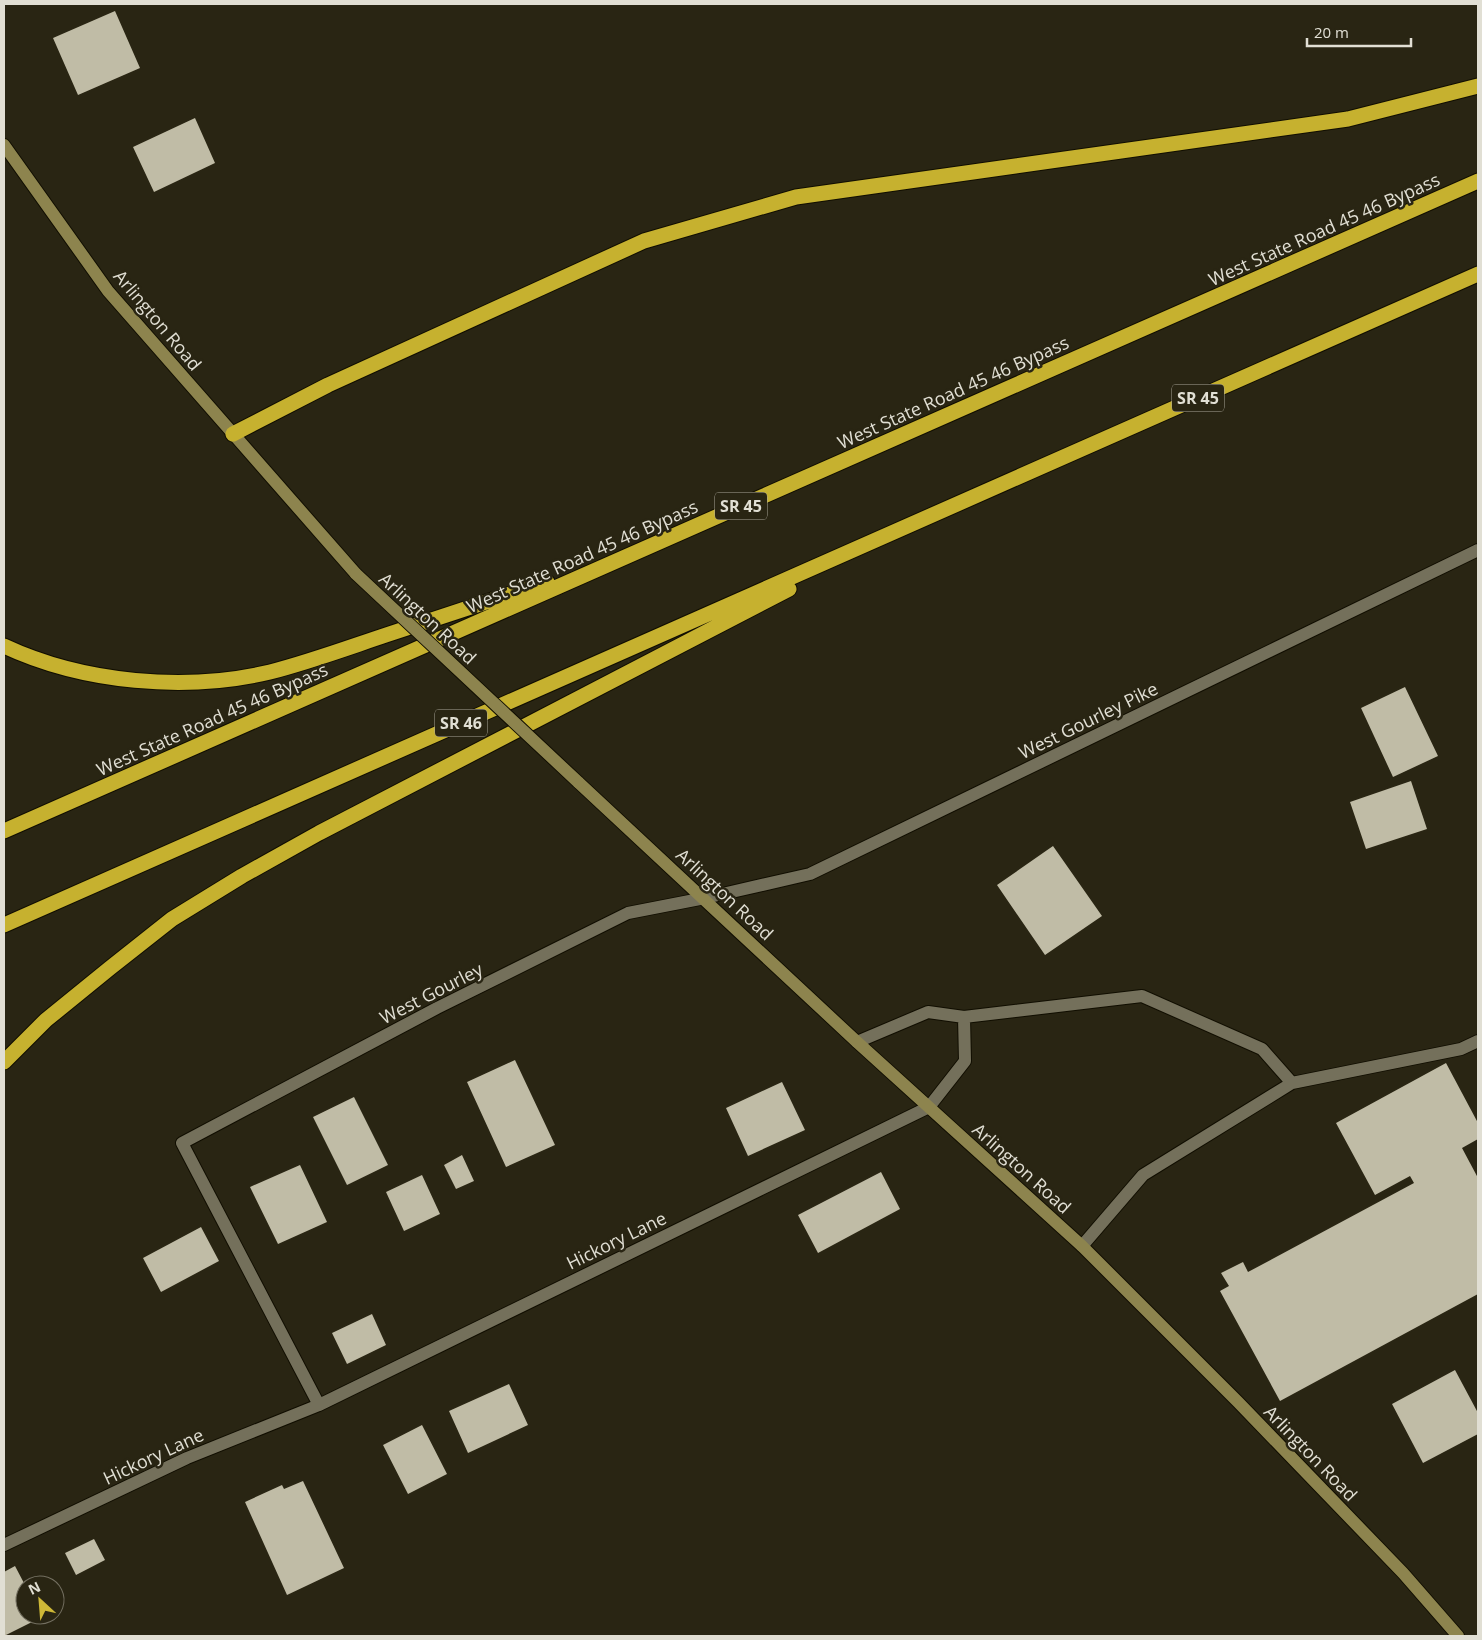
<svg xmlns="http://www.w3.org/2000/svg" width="1482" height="1640" font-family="'Open Sans',sans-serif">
	<rect width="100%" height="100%" fill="#292513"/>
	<path fill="#c0bca6" d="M115 11 140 68 78 95 53 38Z
		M195 118 215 163 154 192 133 147Z
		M1405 687 1438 756 1393 777 1361 708Z
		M1411 781 1427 829 1366 849 1350 802Z
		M1053 846 1102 916 1045 955 997 885Z
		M515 1060 555 1145 506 1167 467 1082Z
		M1446 1063 1478 1123V1139L1462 1148 1478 1178V1294L1280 1401 1220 1291 1229 1286 1221 1273 1243 1262 1248 1272 1414 1183 1410 1176 1375 1195 1336 1123Z
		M782 1082 805 1130 748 1156 726 1108Z
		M354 1097 388 1165 347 1185 313 1117Z
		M462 1155 474 1181 456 1189 444 1165Z
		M300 1165 327 1222 278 1244 250 1187Z
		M881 1172 900 1209 818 1253 798 1215Z
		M422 1175 440 1214 404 1231 386 1192Z
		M201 1227 219 1261 161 1292 143 1258Z
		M372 1314 386 1345 347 1364 332 1333Z
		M1455 1370 1478 1413V1434L1423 1463 1392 1404Z
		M509 1384 528 1425 468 1453 449 1411Z
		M422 1425 447 1474 408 1494 383 1445Z
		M303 1481 344 1568 287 1595 245 1502 282 1485 284 1489Z
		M94 1539 105 1560 76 1575 65 1553Z
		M15 1566 25 1585V1615H41L42 1617 4 1636V1572Z"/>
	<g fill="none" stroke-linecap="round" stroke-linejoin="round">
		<g stroke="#110e01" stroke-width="14">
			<path id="lane" d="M964 1017 1142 996 1262 1049 1292 1083 1143 1175 1082 1246
				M857 1042 928 1012 964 1017 965 1061 929 1107
				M1292 1083 1461 1049 1478 1041"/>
		</g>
		<g stroke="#110e01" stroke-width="14">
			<path id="street" d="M929 1107 319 1405 182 1143 437 1008 628 913 705 898 810 874 1478 550
				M4 1545 187 1458 319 1405"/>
		</g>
		<g stroke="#110e01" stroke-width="14">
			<path id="secondary" d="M4 145 108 291 356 574
				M578 782 857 1042 1082 1246 1238 1402 1403 1573 1458 1636"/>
		</g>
		<g stroke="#110e01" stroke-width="17">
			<path id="highway" d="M233 434 328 385 644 241 796 197 1348 119 1478 86
				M4 646C83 683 186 692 270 672 309 662 347 648 386 635 439 618 493 600 547 582
				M4 831 1478 181
				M4 925 1478 274
				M4 1062 46 1020 110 968 172 919 242 876 319 833 789 589"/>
		</g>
		<use href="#lane" stroke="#74705b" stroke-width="12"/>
		<use href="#street" stroke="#74705b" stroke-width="12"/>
		<use href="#secondary" stroke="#8d844e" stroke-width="12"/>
		<use href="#highway" stroke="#c6b12f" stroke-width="15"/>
		<g stroke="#110e01" stroke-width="14" stroke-linecap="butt">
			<path id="secondary-bridge" d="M356 574 578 782"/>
		</g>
		<use href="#secondary-bridge" stroke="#8d844e" stroke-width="12"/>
	</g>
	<g text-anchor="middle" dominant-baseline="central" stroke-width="5" stroke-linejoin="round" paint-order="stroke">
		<g fill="#292513" stroke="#aaa79a" stroke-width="1">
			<rect x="1172" y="384.5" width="52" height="27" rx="4"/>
			<rect x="715" y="492.5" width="52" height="27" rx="4"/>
			<rect x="435" y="709.5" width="52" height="27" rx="4"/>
		</g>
		<g font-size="16" font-weight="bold" fill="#e1dfd4">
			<text x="1198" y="398">SR 45</text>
			<text x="741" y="506">SR 45</text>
			<text x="461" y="723">SR 46</text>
		</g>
		<g font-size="18" fill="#e1dfd4" stroke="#292513">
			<text transform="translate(1324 229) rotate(-24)">West State Road 45 46 Bypass</text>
			<text transform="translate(158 320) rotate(50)">Arlington Road</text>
			<text transform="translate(953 392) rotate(-24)">West State Road 45 46 Bypass</text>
			<text transform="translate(582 556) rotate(-24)">West State Road 45 46 Bypass</text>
			<text transform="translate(428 618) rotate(43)">Arlington Road</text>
			<text transform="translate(212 719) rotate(-24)">West State Road 45 46 Bypass</text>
			<text transform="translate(1088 720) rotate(-26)">West Gourley Pike</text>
			<text transform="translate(725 894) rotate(43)">Arlington Road</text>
			<text transform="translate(431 993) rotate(-27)">West Gourley</text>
			<text transform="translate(1022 1168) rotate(42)">Arlington Road</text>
			<text transform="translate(616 1240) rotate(-26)">Hickory Lane</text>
			<text transform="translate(1311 1453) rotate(46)">Arlington Road</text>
			<text transform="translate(153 1456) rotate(-25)">Hickory Lane</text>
		</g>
	</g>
	<rect width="1482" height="1640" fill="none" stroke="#e1dfd4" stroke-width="10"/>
	<g transform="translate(40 1600) rotate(334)"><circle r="24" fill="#292513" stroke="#736f60"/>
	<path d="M0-4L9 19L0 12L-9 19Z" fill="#ceb837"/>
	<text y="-8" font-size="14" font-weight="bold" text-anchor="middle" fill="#e1dfd4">N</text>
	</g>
	<path d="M1307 38v8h104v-8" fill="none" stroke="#e1dfd4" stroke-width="2.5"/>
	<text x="1314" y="38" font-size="15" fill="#e1dfd4" stroke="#292513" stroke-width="4" paint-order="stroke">20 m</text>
</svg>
